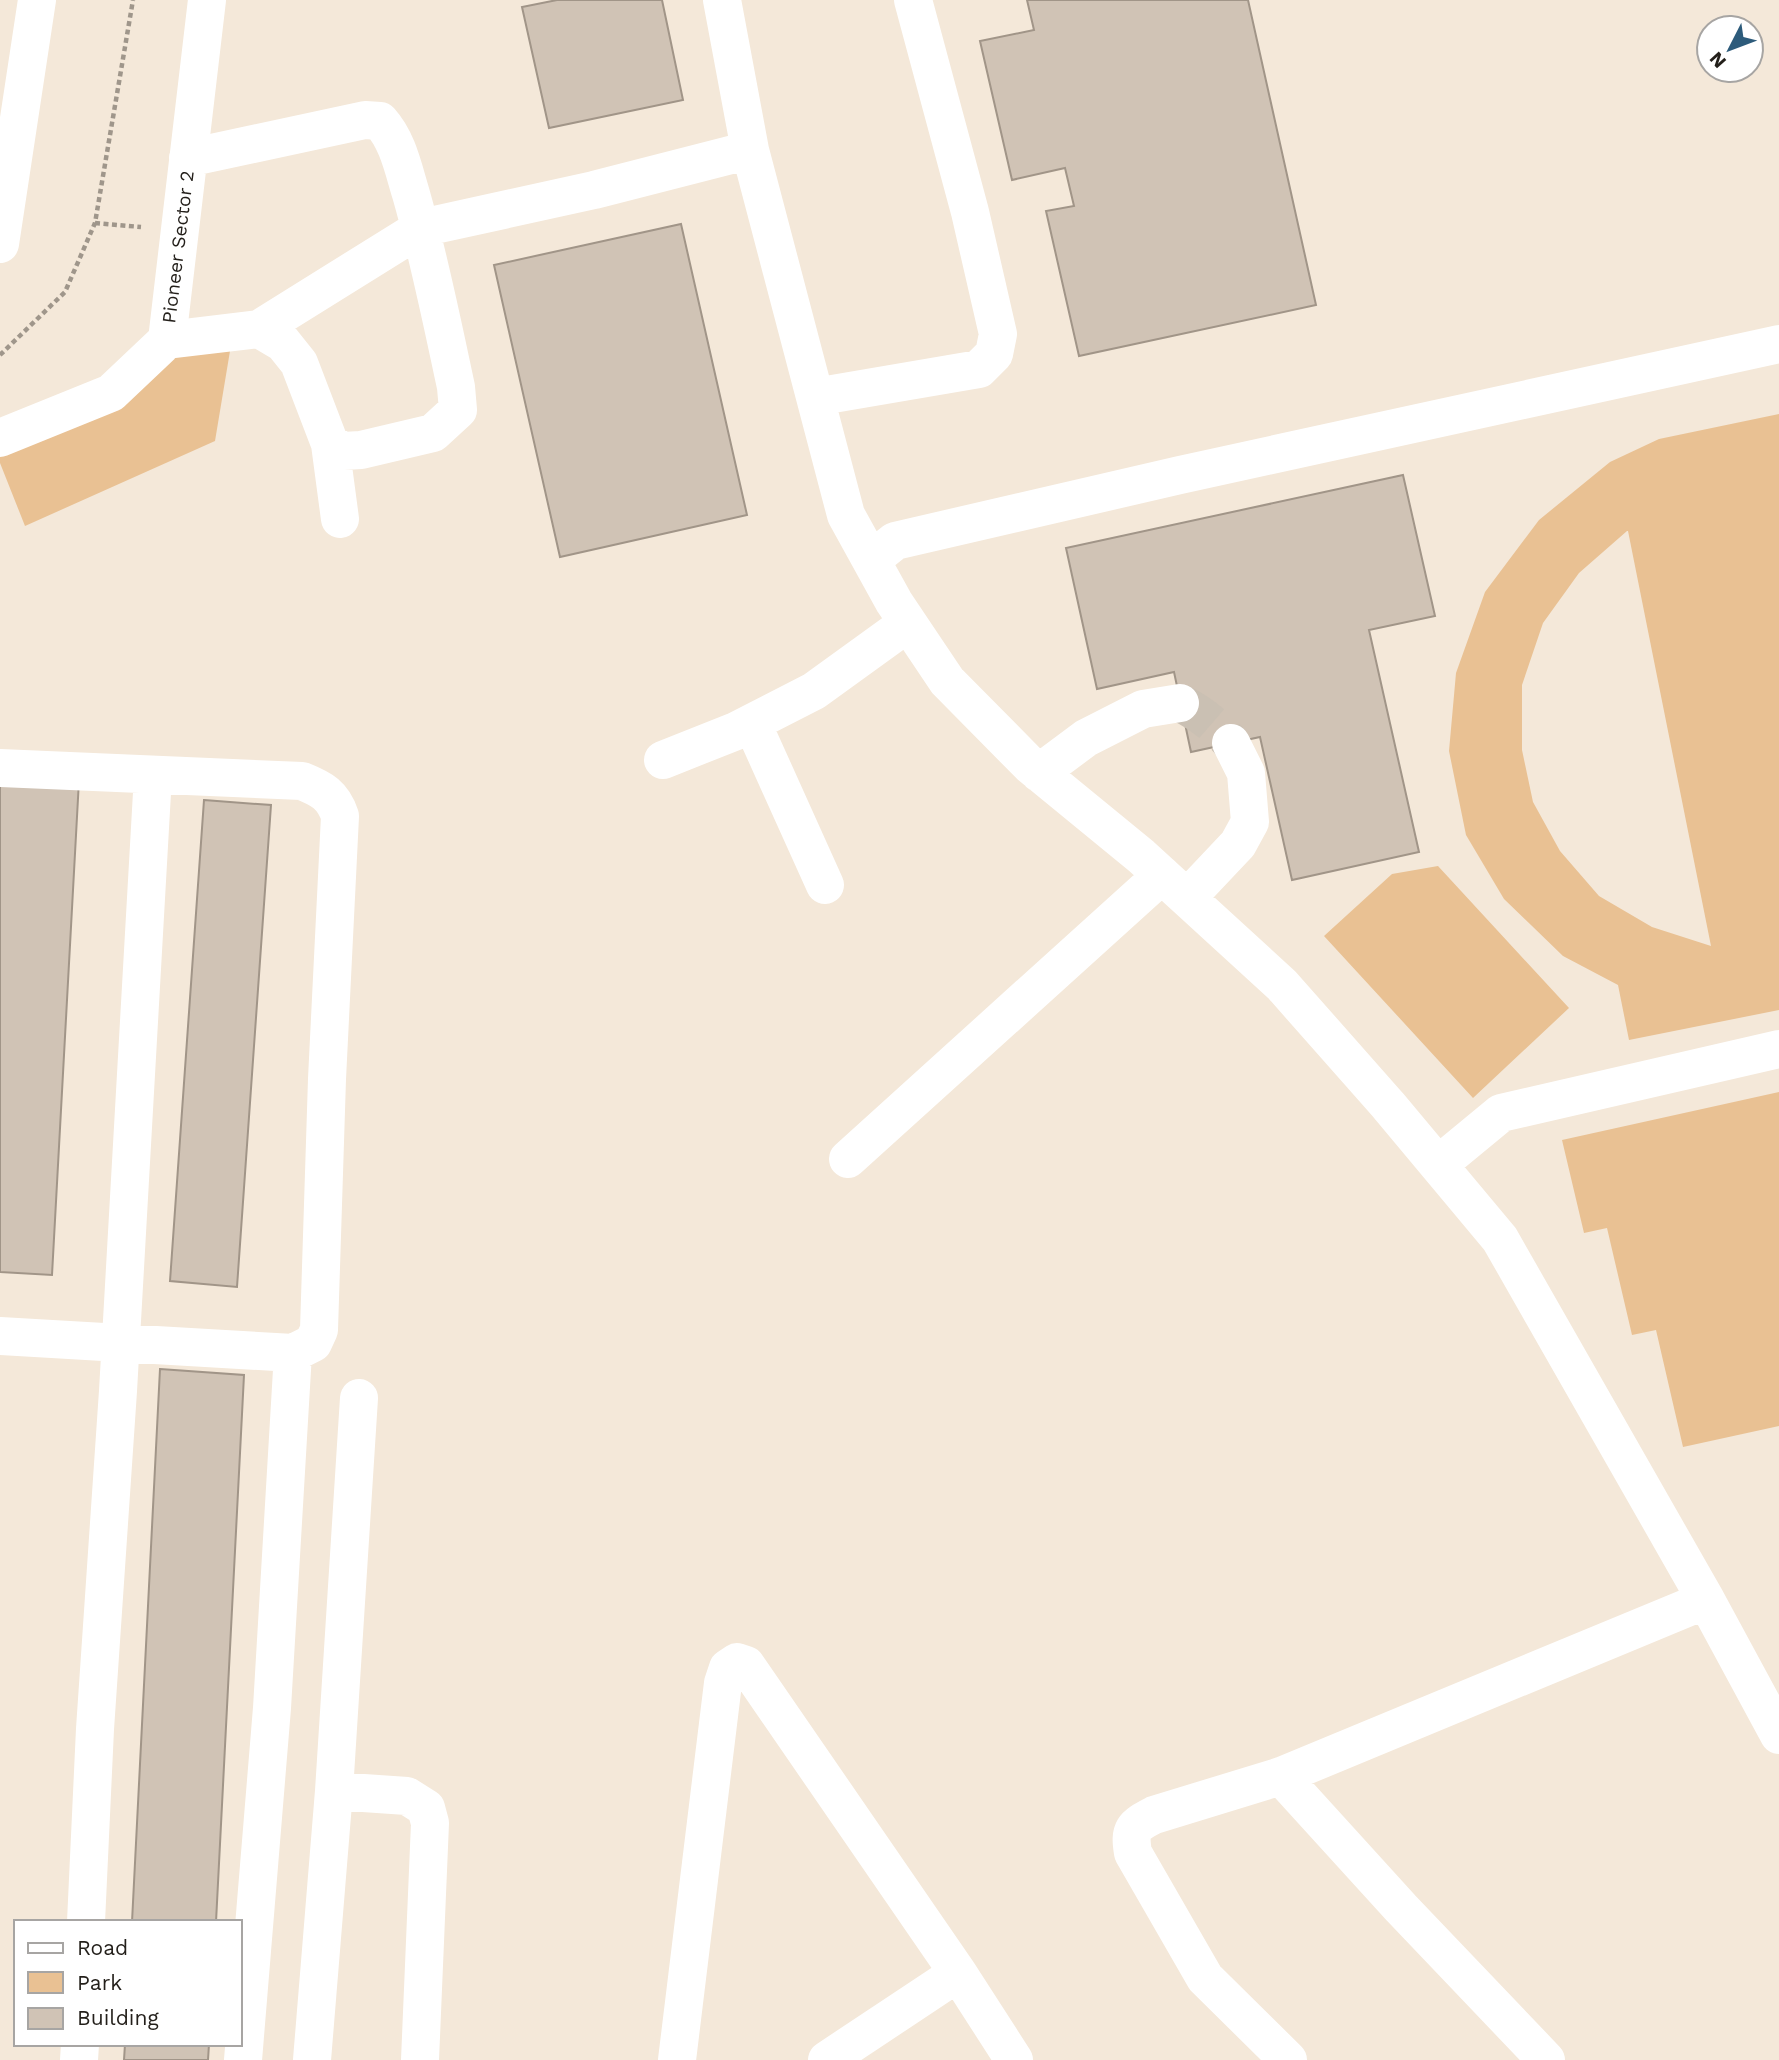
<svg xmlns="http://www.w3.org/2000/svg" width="1779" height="2060" font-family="'Work Sans',sans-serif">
	<rect width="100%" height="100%" fill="#f4e8d9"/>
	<path fill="#e9c193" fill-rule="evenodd" d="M233 333 215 441 25 526 0 463V443L168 341Z
		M1779 414V1010L1629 1040 1618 985 1563 956 1504 899 1466 835 1449 751 1456 673 1485 592 1539 520 1610 462 1659 439ZM1627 531H1628L1711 946 1652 927 1599 896 1560 851 1533 802 1522 750V685L1543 623 1579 573Z
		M1438 866 1569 1008 1473 1098 1324 936 1392 874Z
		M1779 1092V1426L1683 1447 1656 1330 1632 1335 1607 1228 1584 1233 1562 1140Z"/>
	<path fill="#d0c3b5" stroke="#a19588" stroke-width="2" d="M557 0H662L683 100 549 128 522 7Z
		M1027 0H1248L1316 305 1079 356 1046 211 1074 206 1065 168 1012 180 980 41 1034 30Z
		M681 224 747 515 560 557 494 265Z
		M1403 475 1435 616 1369 630 1419 852 1292 880 1260 737 1191 752 1174 672 1097 689 1066 548Z
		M0 775 79 780 52 1275 0 1272Z
		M204 800 271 805 237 1287 170 1281Z
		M160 1369 244 1375 216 1922H132Z
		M125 2044H209L208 2060H124Z"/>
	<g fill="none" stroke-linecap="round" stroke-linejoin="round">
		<path stroke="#cac0b3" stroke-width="38" stroke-dasharray="38 19" stroke-linecap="butt" d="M1180 703C1201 713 1216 726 1231 743"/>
		<path stroke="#9f968b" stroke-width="4.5" stroke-dasharray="5 3.5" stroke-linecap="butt" d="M95 223 141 227
			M0 355 65 292 95 223 133 0"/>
		<path stroke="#fff" stroke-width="38" d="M722 0 750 150 846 515 894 602 947 681 1030 765 1141 856 1282 985 1388 1105 1500 1239 1706 1600 1779 1735
			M188 158 365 120 380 121C398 141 403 168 411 194 429 257 442 322 456 387L458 410 433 433 361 450 343 451 330 444 299 363 283 343 259 329
			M0 244 37 0
			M167 340 259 329 421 228 594 190 750 150
			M815 397 979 369 994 354 998 334 970 212 913 0
			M0 438 111 393 167 340 207 0
			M330 444 340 519
			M871 560 895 541 1180 475 1779 344
			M752 723 825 885
			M663 760 736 731 814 691 908 623
			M0 768 302 781C322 789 333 795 340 816L327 1079 319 1330 313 1343 293 1353 0 1336
			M1039 773 1086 738 1143 709 1180 703
			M1187 898 1238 844 1250 822 1246 773 1231 743
			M848 1159 1162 875
			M1438 1165 1501 1113 1779 1049
			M1281 1776 1401 1908 1546 2060
			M334 1791 407 1796 426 1808 430 1823 420 2060
			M86 1922 95 1729 118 1391 153 775
			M79 2060 80 2044
			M243 2060 272 1708 293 1353
			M312 2060 334 1791 359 1398
			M677 2060 723 1683 728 1668 737 1662 746 1665 958 1973 1014 2060
			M827 2060 958 1973
			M1288 2060 1205 1978 1133 1853C1129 1829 1133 1826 1154 1815L1281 1776 1706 1600"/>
	</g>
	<g text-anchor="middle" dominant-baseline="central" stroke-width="5" stroke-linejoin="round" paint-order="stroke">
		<g font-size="19" fill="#231f1a" stroke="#fff">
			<text transform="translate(178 247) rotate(-83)">Pioneer Sector 2</text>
		</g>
	</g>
	<rect x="14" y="1920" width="228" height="126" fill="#ffffff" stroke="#a7a5a3" stroke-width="2"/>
	<rect x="28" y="1943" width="35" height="10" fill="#ffffff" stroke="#a7a5a3" stroke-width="2"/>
	<text x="77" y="1955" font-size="21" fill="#231f1a">Road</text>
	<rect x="28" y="1972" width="35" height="21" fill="#e9c193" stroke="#a7a5a3" stroke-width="2"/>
	<text x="77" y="1990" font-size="21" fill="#231f1a">Park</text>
	<rect x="28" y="2008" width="35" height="21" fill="#d0c3b5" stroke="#a7a5a3" stroke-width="2"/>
	<text x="77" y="2025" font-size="21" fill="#231f1a">Building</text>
	<g transform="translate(1730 49) rotate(228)"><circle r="33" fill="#ffffff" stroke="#a7a5a3" stroke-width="2"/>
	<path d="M0-5L12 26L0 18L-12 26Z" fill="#2d5b7b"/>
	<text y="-10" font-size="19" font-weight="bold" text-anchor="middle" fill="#231f1a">N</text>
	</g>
</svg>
